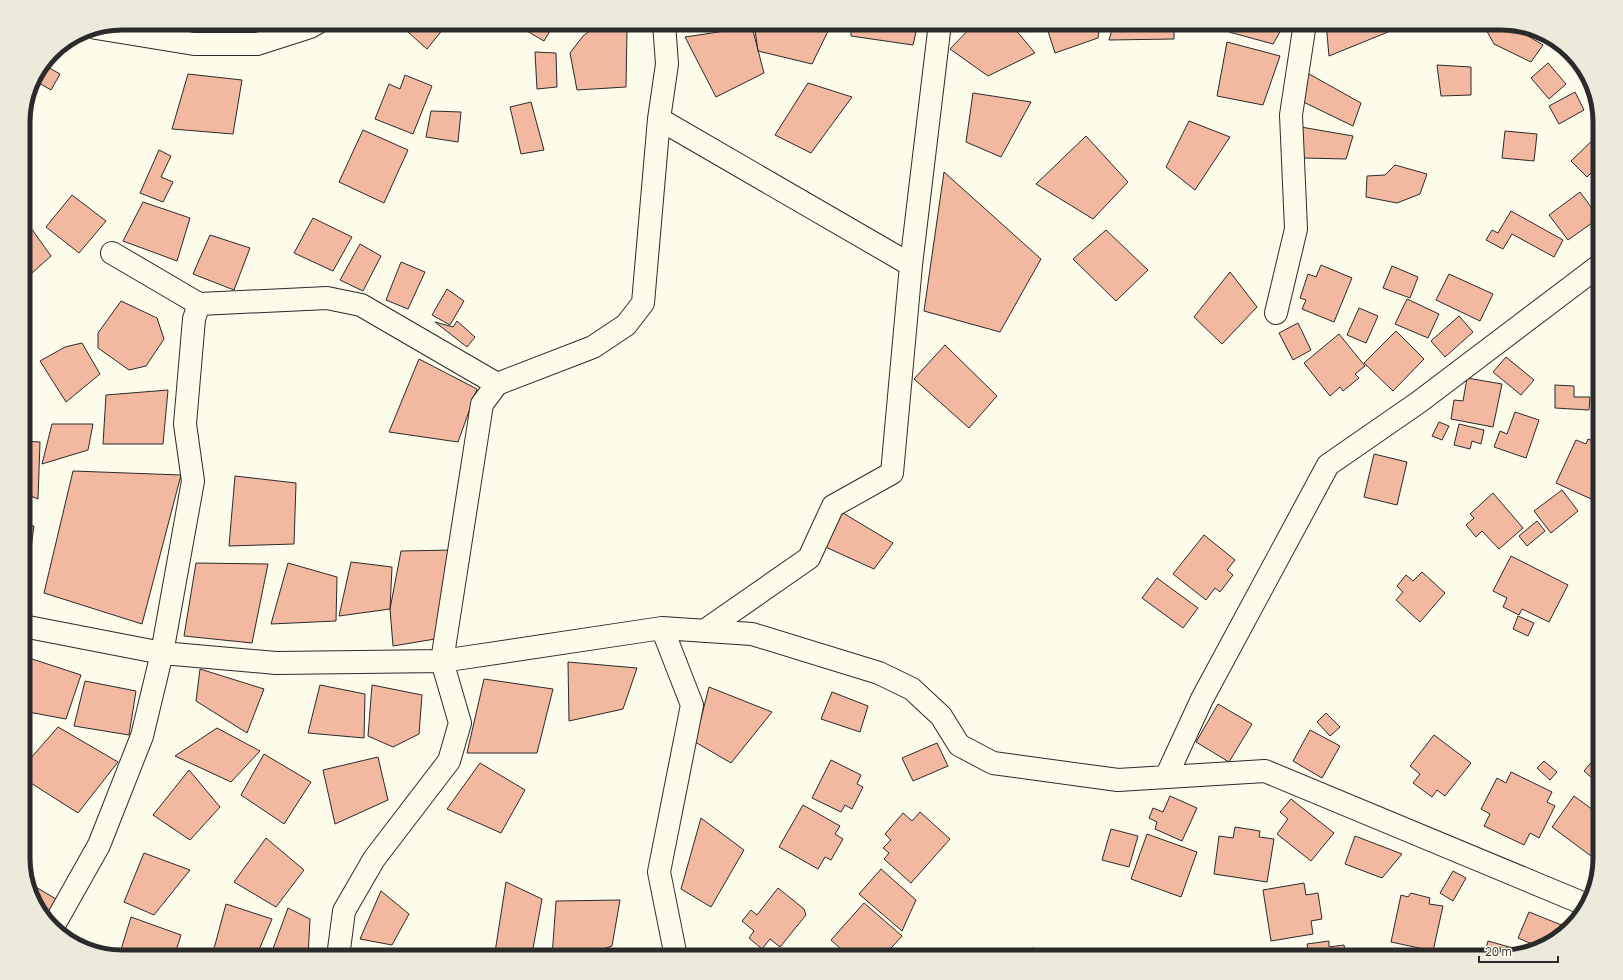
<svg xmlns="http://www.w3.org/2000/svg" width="1623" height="980" font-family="Manrope,sans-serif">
	<rect width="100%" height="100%" fill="#fdfbea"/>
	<path fill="#f2b8a0" stroke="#2b2b2b" d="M400 23H448L427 49 399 24Z
		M513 23H562L559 27 554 24 544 41Z
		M754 23H832L812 64 758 51Z
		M851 23H918L913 45 851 36Z
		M975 23H1010L1035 53 988 76 950 49Z
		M1050 23H1100L1098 38 1055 53 1047 28Z
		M1114 23H1174V39L1109 40Z
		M1234 23H1285L1273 44 1229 32Z
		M1326 23H1386L1388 32 1329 56Z
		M1476 23H1501L1528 30V36L1543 45 1531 62 1494 44 1484 26Z
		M752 27 764 73 716 97 685 37Z
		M627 29 626 87 577 90 570 53 583 36 591 30Z
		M1227 42 1280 56 1263 105 1217 96Z
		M535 52 556 53 557 87 537 89Z
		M1548 63 1566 84 1549 99 1531 78Z
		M44 65 60 74 51 90 34 80Z
		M1437 65 1471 67V95L1441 96Z
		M1302 70 1361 103 1353 126 1295 98Z
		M188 74 242 80 233 134 172 129Z
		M405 75 432 86 413 134 375 119 389 84 400 89Z
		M1589 81 1594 96 1586 93Z
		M808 83 852 97 811 153 775 135Z
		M1575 92 1584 110 1559 124 1549 106Z
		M973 93 1031 102 1001 157 966 142Z
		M531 102 544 150 521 154 510 107Z
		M431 111 461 112 458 142 426 137Z
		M1189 121 1230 137 1195 190 1166 167Z
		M23 123 28 126 23 133Z
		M1301 127 1353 136 1346 159 1304 158Z
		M363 130 408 150 384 203 339 182Z
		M1505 131 1537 134 1534 161 1502 158Z
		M1600 133V164L1587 177 1571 161Z
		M1086 136 1128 182 1093 219 1036 184Z
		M159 150 171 156 161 177 173 182 163 202 140 193Z
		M1395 165 1427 174 1420 194 1397 203 1366 197 1367 176 1385 175Z
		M944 172 1041 259 1000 332 924 311Z
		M1580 192 1599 218 1568 240 1549 215Z
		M72 195 106 221 79 253 46 227Z
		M143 202 190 218 177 261 123 241Z
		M1511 211 1563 240 1554 257 1512 234 1503 249 1486 240 1492 230 1498 233Z
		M23 217 51 256 23 281Z
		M313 218 352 237 333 271 294 253Z
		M1106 230 1148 270 1116 301 1073 259Z
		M210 235 250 248 234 290 193 274Z
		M360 244 381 256 363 291 340 280Z
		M401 262 425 272 408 309 386 300Z
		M1321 265 1352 278 1334 322 1302 309 1306 300 1300 298 1308 274 1316 277Z
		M1392 266 1418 277 1410 298 1383 288Z
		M1230 272 1257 307 1222 344 1194 317Z
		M1449 274 1493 294 1480 321 1436 300Z
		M447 289 464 301 450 325 432 315Z
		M1407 299 1439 314 1428 338 1395 324Z
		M121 301 157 318 164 339 146 366 129 370 98 348V333Z
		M1359 308 1378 316 1366 343 1347 335Z
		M1459 316 1473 332 1445 357 1431 341Z
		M457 321 475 337 467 347 435 322 453 327Z
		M1298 323 1311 350 1293 360 1279 333Z
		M1396 331 1424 359 1393 391 1364 363Z
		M1339 334 1365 366 1355 374 1359 378 1343 391 1340 387 1330 396 1304 363Z
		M82 343 100 374 66 402 40 361 65 347Z
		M945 345 997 396 969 428 914 379Z
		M1506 357 1534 380 1521 395 1493 372Z
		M419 359 477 389 458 442 389 432Z
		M1467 378 1502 384 1493 427 1451 419 1454 400 1463 401Z
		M1555 385 1574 386V397H1590L1589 410 1555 408Z
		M168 390 163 444H103L106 395Z
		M1515 412 1539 420 1526 458 1494 447 1500 431 1507 434Z
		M1439 422 1449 426 1442 440 1432 436Z
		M52 424H93L88 450 42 464Z
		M1459 424 1484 430 1481 444 1472 441 1470 449 1454 445Z
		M1588 439 1600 444V503L1556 483 1576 440 1586 444Z
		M23 441 40 442 38 499 23 493Z
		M1374 454 1407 462 1397 505 1364 497Z
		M73 471 181 475 142 624 44 593Z
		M235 476 296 483 294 544 229 546Z
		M1562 490 1578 511 1551 533 1534 511Z
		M1493 493 1523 528 1499 549 1482 531 1476 537 1466 525 1474 518 1470 514Z
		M843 513 893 543 874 569 821 545Z
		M1537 521 1545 531 1527 546 1519 536Z
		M23 525 34 526 28 570H23Z
		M1204 535 1235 560 1227 570 1233 575 1220 592 1215 588 1206 600 1173 574Z
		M453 550 441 638 393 646 390 609 401 551Z
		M1511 556 1568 585 1549 622 1522 609 1519 615 1503 607 1507 598 1493 591Z
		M351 562 392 567 390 609 339 616Z
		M196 563 268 564 252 643 184 636Z
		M288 563 337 577 336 621 271 624Z
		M1422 572 1445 593 1420 622 1396 600 1403 592 1397 586 1406 575 1413 581Z
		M1157 578 1198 608 1183 628 1142 598Z
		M1518 616 1534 623 1528 636 1513 629Z
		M23 656 81 675 66 719 23 711Z
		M568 662 637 668 623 709 569 721Z
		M200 669 264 689 247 733 196 701Z
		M484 679 553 689 537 753H467Z
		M85 681 136 691 129 735 74 726Z
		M320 685 365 694 364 738 308 733Z
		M372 685 422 695 419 734 393 747 368 736Z
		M709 687 772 712 731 763 695 742Z
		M832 692 868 706 860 732 821 719Z
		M1218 704 1252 724 1229 762 1196 742Z
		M1326 713 1340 727 1330 736 1317 722Z
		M58 727 118 762 78 813 23 778V767Z
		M217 728 260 751 231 782 175 756Z
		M1310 730 1340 746 1322 778 1293 761Z
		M1434 735 1471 763 1445 796 1437 790 1432 797 1413 783 1420 774 1410 766Z
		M937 743 948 766 913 781 902 758Z
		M1600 752V793L1594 788 1598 783 1584 771Z
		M264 754 311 782 284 824 241 795Z
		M378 757 388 800 335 824 323 770Z
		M831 760 861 775 857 784 863 787 852 809 845 805 841 812 812 798Z
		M1544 761 1557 772 1550 780 1537 768Z
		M480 763 525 790 501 833 447 809Z
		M189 770 220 807 190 840 153 815Z
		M1511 772 1552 792 1547 802 1555 806 1539 838 1530 833 1524 845 1484 826 1490 814 1481 809 1497 778 1506 783Z
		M1170 796 1197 808 1182 841 1155 829 1157 822 1149 818 1153 808 1163 812Z
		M1574 796 1600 815 1599 862 1552 827Z
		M1291 799 1334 833 1311 861 1277 834 1288 819 1280 812Z
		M803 805 840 826 835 834 843 839 831 860 825 857 818 869 779 847Z
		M920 812 950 839 911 883 884 859 889 853 883 848 891 840 885 834 903 813 912 821Z
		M701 818 744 850 711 907 681 889Z
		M1235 827 1260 831 1259 837 1274 839 1267 882 1214 874 1219 836 1233 838Z
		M1111 829 1138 836 1129 867 1102 860Z
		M1147 834 1197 852 1181 897 1131 879Z
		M1355 836 1402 854 1382 878 1345 864Z
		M266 838 304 870 276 907 234 882Z
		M144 853 190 870 154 915 124 902Z
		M881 869 916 900 902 931 859 894Z
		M1453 871 1466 878 1453 901 1440 893Z
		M506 882 542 899 532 954 495 952Z
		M29 883 56 899 46 917 36 908Z
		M1304 883 1306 895 1318 893 1322 919 1311 921 1313 934 1271 941 1263 890Z
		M778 888 804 909 806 915 780 947 770 939 762 949 749 938 754 931 742 921 751 910 757 915Z
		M381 891 409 914 392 945 360 939Z
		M1411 893 1430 898 1429 904 1443 906 1433 951 1391 942 1401 895 1408 897Z
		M620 900 612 946 580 957H552L556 901Z
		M864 903 902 936 883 957H850L831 940Z
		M226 904 272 919 256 957 212 956Z
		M288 908 310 919 308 957H270Z
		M1529 912 1564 926 1560 934 1551 944 1539 947 1518 938Z
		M131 917 181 935 174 957 119 956Z
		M1329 941V947L1344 945 1346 957H1297L1296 953 1308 951 1307 944Z
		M1488 941 1513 948 1512 954 1501 957H1484Z
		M1032 948 1069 957H1030Z"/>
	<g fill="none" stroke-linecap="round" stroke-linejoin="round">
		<g stroke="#2b2b2b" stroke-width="24">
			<path id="minor" d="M96 28 194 44H257L310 27 317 23
				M659 119 911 265 892 473 833 506 809 558 704 631
				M112 253 199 304 327 298 361 305 497 384
				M911 265 940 23
				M1276 313 1296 229 1291 115 1305 23
				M23 626 162 653 276 663 442 661 662 628 752 634 879 673 912 689 941 716 959 745 993 763 1118 780 1265 771 1587 905
				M662 628 692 705 659 872 676 957
				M1166 777 1202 699 1328 465 1419 402 1600 265
				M54 925 99 845 142 736 162 653 193 481 185 424 194 319 199 304
				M338 957 344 911 374 859 449 761 460 723 442 661 482 404 497 384 593 347 626 325 643 303 659 119 667 64 664 23"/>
		</g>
		<use href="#minor" stroke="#fdfbea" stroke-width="22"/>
	</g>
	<path d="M0 0H1623V980H0ZM122 30H1501A92 92 0 0 1 1593 122V858A92 92 0 0 1 1501 950H122A92 92 0 0 1 30 858V122A92 92 0 0 1 122 30Z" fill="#eceadb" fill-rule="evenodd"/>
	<path fill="none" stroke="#2b2b2b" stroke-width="5" d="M122 30H1501A92 92 0 0 1 1593 122V858A92 92 0 0 1 1501 950H122A92 92 0 0 1 30 858V122A92 92 0 0 1 122 30Z"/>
	<path d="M1479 956v6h79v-6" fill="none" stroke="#2b2b2b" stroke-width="2"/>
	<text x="1485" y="956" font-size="12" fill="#2b2b2b" stroke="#fdfbea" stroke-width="3" paint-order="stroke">20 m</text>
</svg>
